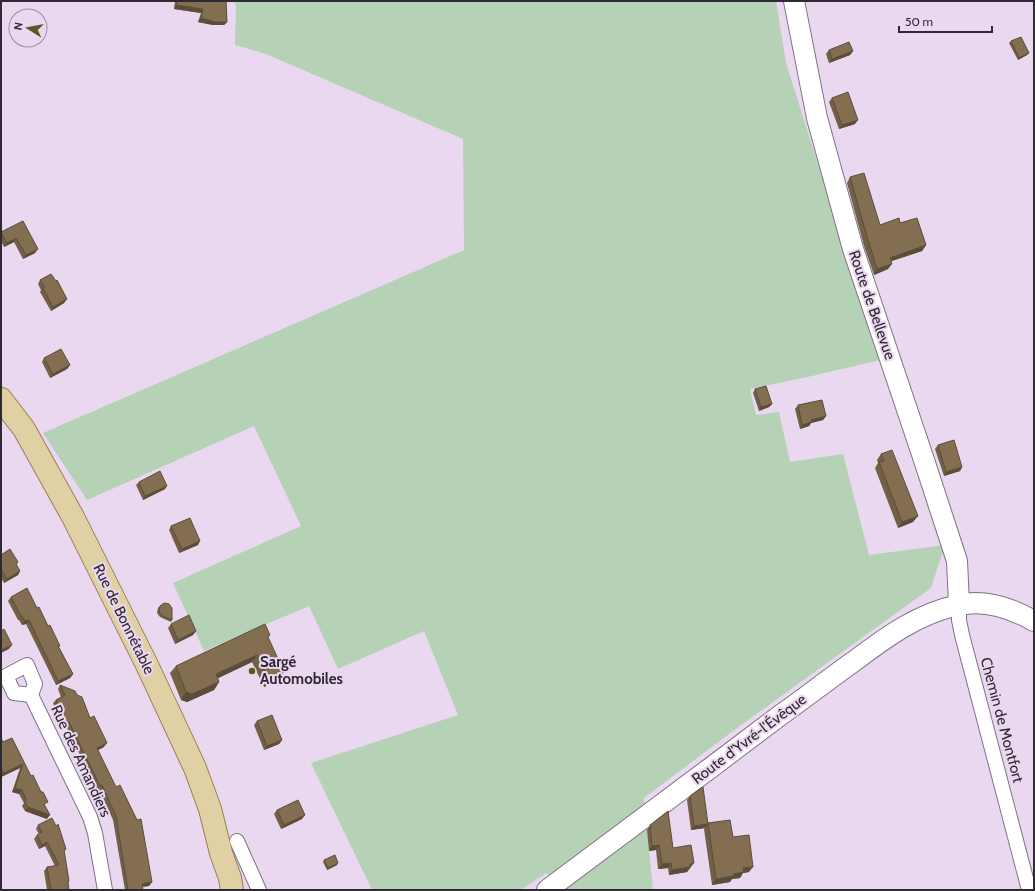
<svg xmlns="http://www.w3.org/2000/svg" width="1035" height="891" font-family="Cabin,sans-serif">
	<rect width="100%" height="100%" fill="#e9d8f0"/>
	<path fill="#b6d2b6" d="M234 1H776L786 63 880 360 812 376 750 389 756 415 779 412 790 462 843 454 869 555 945 545 931 588 733 731 644 798 653 890H554L547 873 520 890H372L311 763 458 715 424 631 338 669 309 606 204 651 173 583 301 526 254 426 87 500 43 433 464 250 463 139 266 54 235 45 236 6Z"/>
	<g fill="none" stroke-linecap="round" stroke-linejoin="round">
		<g stroke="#807086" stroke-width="16">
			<path id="street" d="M959 604V620L962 635 1029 890
				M31 695 14 693 6 676 27 665 35 684 31 695 90 817 95 833 105 890
				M237 841 259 890"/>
		</g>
		<g stroke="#807086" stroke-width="22">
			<path id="secondary" d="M794 1 817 118 853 249 923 457 957 561 959 604
				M547 890C626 831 704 773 782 714 806 697 829 679 853 662 885 638 918 613 959 605 985 599 1011 608 1034 621"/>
		</g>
		<g stroke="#968155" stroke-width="24">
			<path id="primary" d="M1 399 24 429 73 517 147 665 195 768 210 809 221 853 230 878 232 890"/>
		</g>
		<use href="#street" stroke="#fff" stroke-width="14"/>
		<use href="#secondary" stroke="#fff" stroke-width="20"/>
		<use href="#primary" stroke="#e1d0a4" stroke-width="22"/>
	</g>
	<path fill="#715f46" d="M175 1H226L227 22 224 25H213L198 22 201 13 174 9Z
		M1011 41 1027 55 1018 60 1009 43Z
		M829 50 853 51 850 55 829 63 826 54Z
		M832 98 855 124 839 129 829 102Z
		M850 177 880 225 900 223 926 245 922 251 891 261 888 269 874 275 864 246 847 183Z
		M23 221 35 253 23 259 14 242 4 247 1 241V233Z
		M40 280 56 281 67 299 64 303 51 311 40 292 41 290 38 284Z
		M44 358 70 365 67 369 50 378 42 362Z
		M755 389 772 404 769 407 759 411 753 393Z
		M798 405 826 416 823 420 811 423 809 426 800 429 795 409Z
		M938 445 962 467 960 471 944 476 935 449Z
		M881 454 913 522 898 528 875 468 878 463 877 460Z
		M139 482 165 489 143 500 136 485Z
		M171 526 198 545 179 553 169 530Z
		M1 555 18 562 16 565 20 571 18 575 4 583 1 578Z
		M11 597 37 608 48 626 73 674 70 678 56 685 26 624 22 625 19 620H18L8 601Z
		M160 606 172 620 171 622 160 617 157 613 158 608Z
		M171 624 196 631 193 635 175 644 168 628Z
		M268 638 284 672 279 680 264 687 252 662 218 678 219 682 214 690 187 702 181 700 170 673 176 666Z
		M60 685 90 718 104 747 98 750 152 882 149 886 142 887 143 890H125L113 820 99 789 97 790 66 726 63 728 53 703 56 700 61 697 58 689Z
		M257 721 282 740 279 744 264 750 254 725Z
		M1 738 3 742 12 738 45 806 47 819 25 811 22 806 24 803 19 794 12 792 20 768 1 777Z
		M690 796 708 823 733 837 749 872 743 873 740 878 732 879 730 882 712 885 704 829 705 828 691 830 687 800Z
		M277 810 302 819 281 829 274 814Z
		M38 825 66 849 64 852 69 881 68 883 69 890H47L44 871 47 867 55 866 45 846 39 849 34 839 37 835 39 834 36 829Z
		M650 825 673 848 690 868 687 872 669 875 668 868 658 869 656 850 649 851 647 830Z
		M324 860 337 865 327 870 323 862Z"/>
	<path fill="#5c4d39" d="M176 5 203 9 201 13 174 9Z
		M201 18 227 22 224 25H213L198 22Z
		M853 51 850 55 829 63 832 59Z
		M1029 53 1027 55 1018 60 1019 58Z
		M858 120 855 124 839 129 842 125Z
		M16 238 14 242 4 247 7 243Z
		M926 245 922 251 886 263 890 258Z
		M38 249 35 253 23 259 26 255Z
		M892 264 888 269 874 275 877 269Z
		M67 299 64 303 51 311 53 307Z
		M70 365 67 369 50 378 53 374Z
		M772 404 769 407 759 411 761 407Z
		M826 416 823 420 811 423 809 426 800 429 802 425 811 420Z
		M962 467 960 471 944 476 946 472Z
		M167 486 165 489 143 500 145 496Z
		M918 516 913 522 898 528 902 522Z
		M200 541 198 545 179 553 182 549Z
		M20 571 18 575 4 583 7 579Z
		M29 620 26 624 22 625 25 621Z
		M196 631 193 635 175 644 178 640Z
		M12 645 9 649 1 653V650Z
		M257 655 252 662 210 682 216 674Z
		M284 672 279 680 264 687 269 679Z
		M73 674 70 678 56 685 58 681Z
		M219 682 214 690 187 702 181 700 186 692Z
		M69 722 66 726 63 728 66 724Z
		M282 740 279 744 264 750 267 746Z
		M107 743 104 747 94 752 97 748Z
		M23 764 20 768 1 777 4 773Z
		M15 788 22 790 19 794 12 792Z
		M28 807 50 815 47 819 25 811Z
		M305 815 302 819 281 829 284 825Z
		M708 824 705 828 691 830 694 826Z
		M47 842 45 846 39 849 42 845Z
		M659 845 656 850 649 851 652 846Z
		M338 863 337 865 327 870 328 868Z
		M671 863 668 868 658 869 662 864Z
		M694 863 687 872 669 875 672 870 690 864Z
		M753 867 749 872 743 873 740 878 732 879 730 882 712 885 716 879 733 874 743 868Z
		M152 882 149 886 139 887 142 884Z"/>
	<path fill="#836e51" stroke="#5c4d39" d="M177 1H226L227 22H215L201 18 203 9 176 5Z
		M1021 37 1029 53 1019 58 1011 41Z
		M849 42 853 51 832 59 829 50Z
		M848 92 858 120 842 125 832 98Z
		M864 173 880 225 899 218 900 223 917 218 926 245 890 258 892 264 877 269 868 240 850 177Z
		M23 221 38 249 26 255 16 238 7 243 1 232Z
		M51 274 56 281 57 280 67 299 53 307 43 288 45 287 40 280Z
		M61 349 70 365 53 374 44 358Z
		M766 386 772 404 761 407 755 389Z
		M822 400 826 416 811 420 812 422 802 425 798 405Z
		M954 440 962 467 946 472 938 445Z
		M892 450 918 516 902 522 879 462 884 461 881 454Z
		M160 471 167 486 145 496 139 482Z
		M190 518 200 541 182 549 171 526Z
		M10 549 18 562 16 564 20 571 7 579 1 570V555Z
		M27 588 37 608 39 607 48 626 50 625 60 646H58L73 674 58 681 29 620 25 621 22 616H21L11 597Z
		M164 603 169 604 172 608V620L161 615 159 611 160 606Z
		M189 615 196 631 178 640 171 624Z
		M265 624 270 635 268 637 284 672 269 679 257 655 216 674 219 682 192 694 186 692 176 666Z
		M4 629 12 645 1 650V631Z
		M60 685 75 691 77 695 82 697 90 718 94 716 107 743 97 748 116 787 120 785 137 820 141 819 152 882 142 884 143 890H128L116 816 102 785 100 786 69 722 66 724 56 700 65 695Z
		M272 715 282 740 267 746 257 721Z
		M1 738 3 742 12 738 31 776 33 775 41 792H43L48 802 44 804 50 815 28 807 25 802 26 799 22 790 15 788 23 764 4 773 1 768Z
		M703 787 708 824 694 826 690 796 701 788Z
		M298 800 305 815 284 825 277 810Z
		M668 811 673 848 691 845 694 863 690 864V867L672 870 671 863 662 864 659 845 652 846 650 825Z
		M52 818 56 826 58 824 66 849 64 850 69 881 68 882 69 890H51L47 867 59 865 47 842 42 845 37 835 42 832 38 825Z
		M730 820 733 837 749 835 753 867 743 868 744 872 733 874 734 876 716 879 708 823Z
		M335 855 338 863 328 868 324 860Z"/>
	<circle fill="#605622" stroke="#e9d8f0" stroke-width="1.5" cx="252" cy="671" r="4"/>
	<g text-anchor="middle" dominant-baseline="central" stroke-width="4" stroke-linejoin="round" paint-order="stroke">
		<g font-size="15" fill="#2f2932" stroke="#e9d8f0">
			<text transform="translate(872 305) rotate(71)">Route de Bellevue</text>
			<text transform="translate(124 619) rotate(64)">Rue de Bonnétable</text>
			<text transform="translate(1002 720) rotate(75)">Chemin de Montfort</text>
			<text transform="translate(749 739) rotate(-37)">Route d'Yvré-l'Évêque</text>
			<text transform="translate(81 761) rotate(65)">Rue des Amandiers</text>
		</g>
		<g font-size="15" font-weight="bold" fill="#2f2932" stroke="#e9d8f0" text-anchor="start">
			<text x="260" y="662">Sargé<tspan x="260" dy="17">Automobiles</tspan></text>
		</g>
	</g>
	<rect width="1035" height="891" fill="none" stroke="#2f2932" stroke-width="4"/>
	<g transform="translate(28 28) rotate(281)"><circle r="19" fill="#e9d8f0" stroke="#9f92a4"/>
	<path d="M0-3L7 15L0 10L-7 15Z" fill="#605622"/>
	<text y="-6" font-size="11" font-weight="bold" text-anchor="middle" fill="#2f2932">N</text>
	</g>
	<path d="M899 26v6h93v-6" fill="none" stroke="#2f2932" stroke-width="2"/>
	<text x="905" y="26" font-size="12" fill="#2f2932" stroke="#e9d8f0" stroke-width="3" paint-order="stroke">50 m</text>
</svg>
